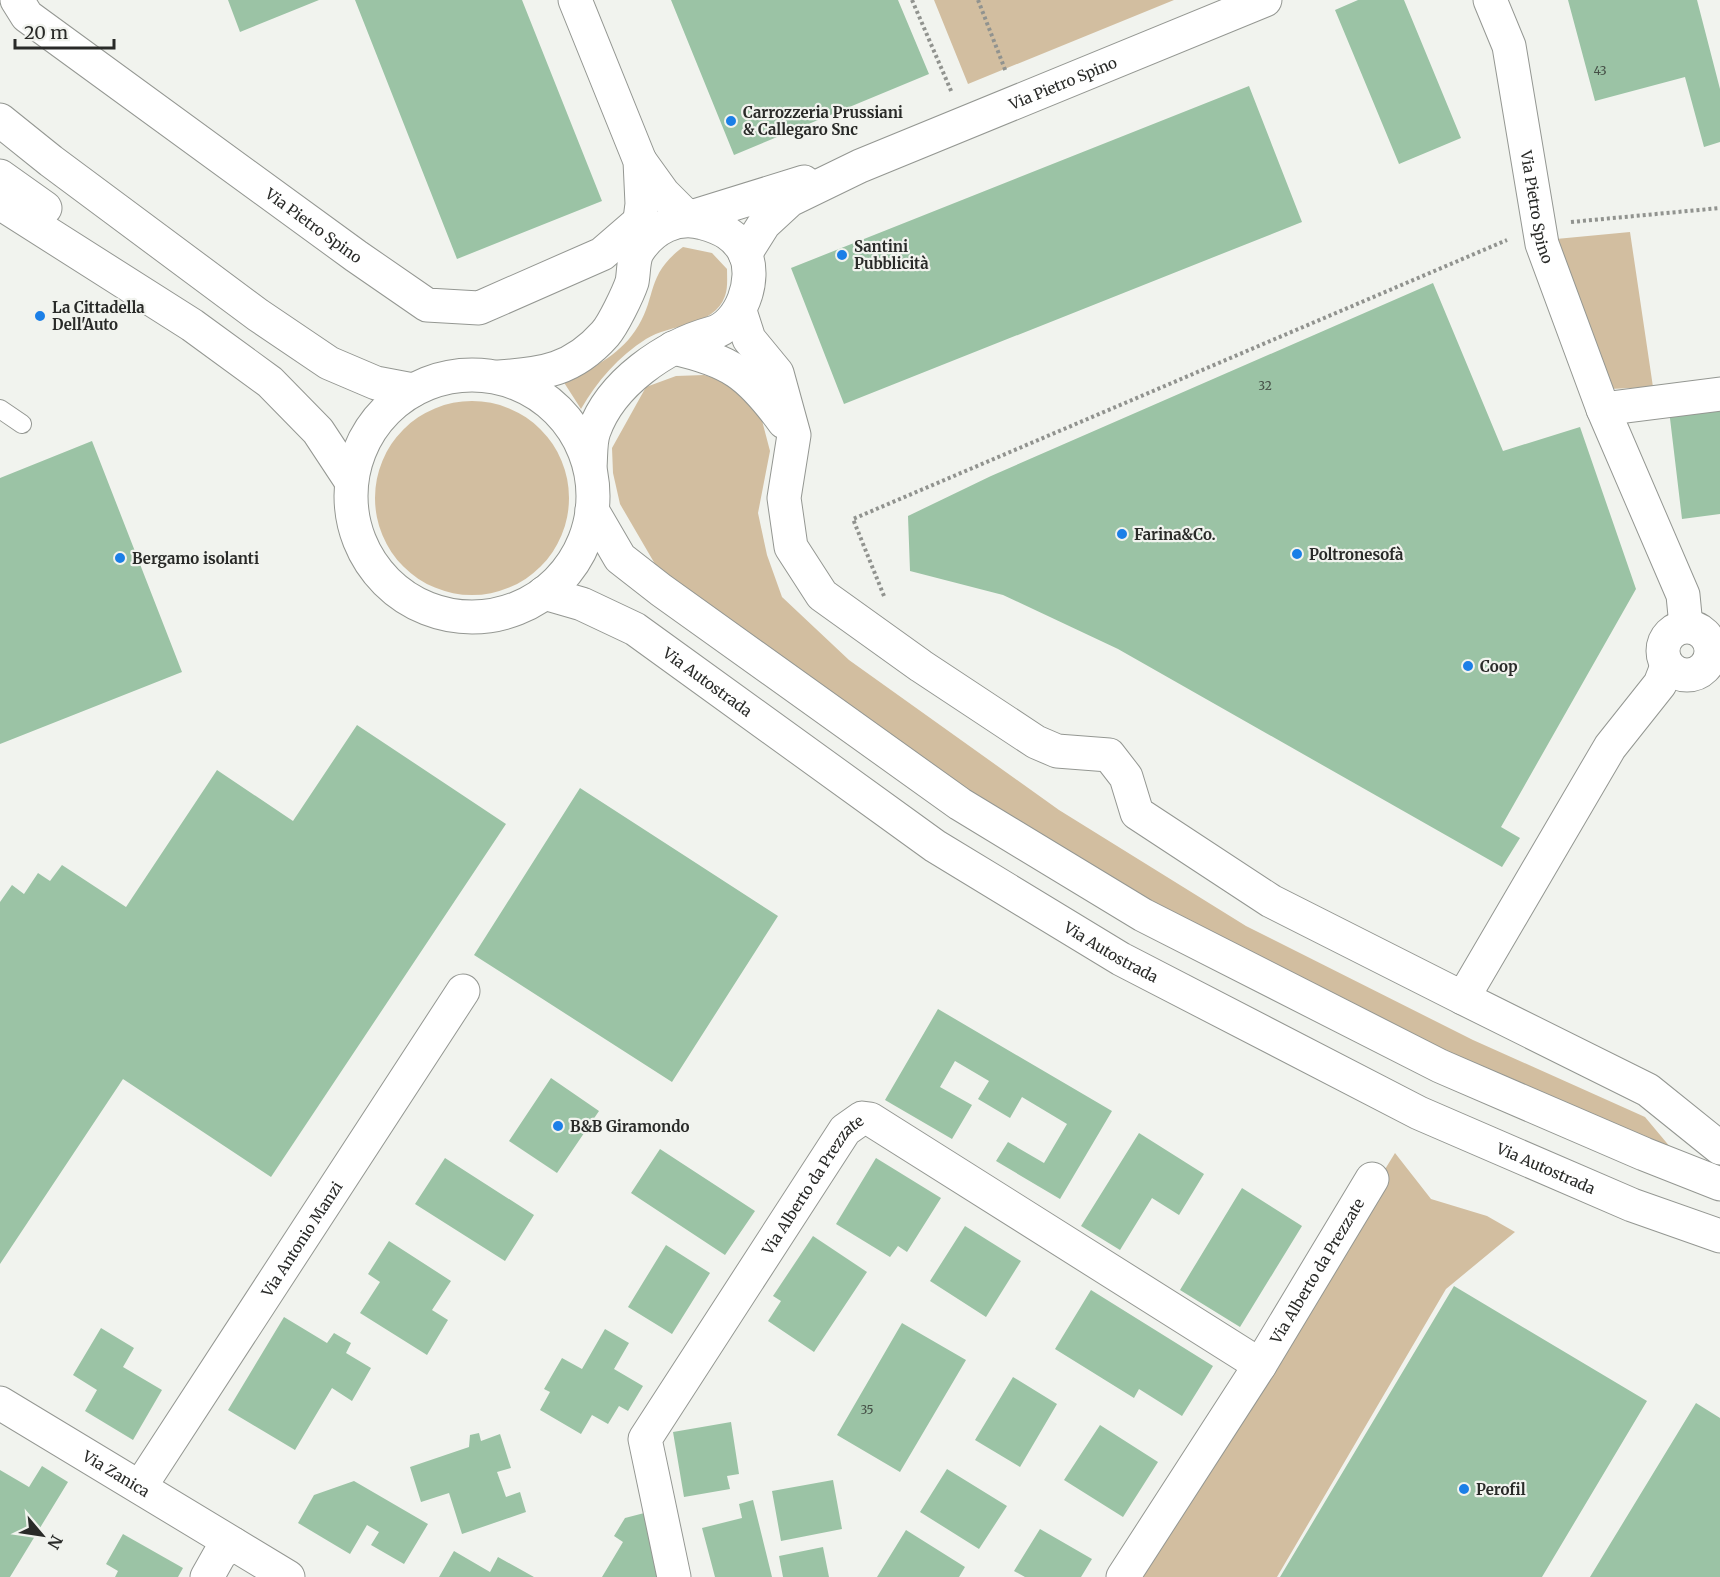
<svg xmlns="http://www.w3.org/2000/svg" width="1720" height="1577" font-family="Merriweather,serif">
	<rect width="100%" height="100%" fill="#f1f3ee"/>
	<path fill="#d2bea0" d="M934 0H1174L968 84Z
		M1630 232 1653 387 1610 389 1556 239Z
		M683 247 712 253 727 269C727 277 728 288 725 296 714 327 670 324 646 339 619 356 597 381 581 409L563 381C590 370 618 356 635 331 658 298 644 276 683 247Z
		M704 375 736 385 759 409 770 451 758 513 767 555 782 597 849 660 1059 810 1246 926 1473 1040 1645 1117 1676 1154 1506 1084 1136 898 951 781 737 628 655 564 620 504 613 473 612 448 646 387 676 376Z
		M375 498a97 97 0 1 1 194 0a97 97 0 1 1-194 0Z
		M1395 1153 1431 1199 1487 1216 1515 1232 1446 1289 1277 1577H1134Z"/>
	<path fill="#9bc3a5" d="M228 0H319L240 32Z
		M355 0H522L602 201 457 259Z
		M671 0H898L929 74 734 155Z
		M1358 0H1404L1461 138 1399 164 1335 10Z
		M1568 0H1697L1720 89V142L1704 147 1685 77 1595 101Z
		M1249 86 1302 222 844 404 791 268Z
		M1433 283 1503 451 1580 427 1636 589 1501 827 1520 838 1502 867 1118 649 1003 595 910 571 908 516 991 476Z
		M1720 404V514L1682 519 1669 410Z
		M92 441 182 672 0 744V478Z
		M357 725 506 824 271 1177 123 1079 0 1264V902L12 885 24 894 38 873 50 881 62 865 126 907 217 770 293 821Z
		M580 788 778 916 672 1082 474 955Z
		M938 1009 1112 1111 1060 1199 996 1161 1008 1142 1044 1163 1067 1124 1022 1097 1010 1118 978 1099 989 1081 955 1061 940 1087 972 1105 952 1139 885 1100Z
		M551 1078 599 1111 557 1173 509 1141Z
		M1139 1133 1204 1174 1179 1215 1152 1198 1120 1250 1081 1226Z
		M660 1149 755 1211 725 1255 631 1193Z
		M445 1158 534 1215 505 1261 415 1204Z
		M876 1158 941 1198 907 1252 898 1246 890 1257 836 1224Z
		M1242 1188 1302 1226 1240 1327 1180 1290Z
		M965 1226 1021 1261 986 1317 930 1281Z
		M813 1236 867 1272 814 1352 768 1321 781 1301 773 1296Z
		M389 1241 451 1281 432 1310 448 1320 427 1355 360 1313 380 1282 368 1274Z
		M666 1245 710 1273 672 1334 628 1307Z
		M1454 1286 1647 1401 1542 1577H1280Z
		M1091 1290 1213 1366 1182 1416 1139 1389 1134 1398 1055 1349Z
		M284 1317 327 1343 334 1333 351 1343 346 1353 371 1368 352 1401 332 1388 295 1450 228 1410Z
		M902 1323 966 1360 900 1472 837 1435Z
		M101 1328 134 1348 123 1367 162 1390 133 1440 85 1411 97 1390 73 1375Z
		M605 1329 629 1343 614 1369 643 1386 628 1411 619 1406 608 1424 592 1415 581 1434 540 1410 550 1392 544 1389 562 1358 582 1369Z
		M1013 1377 1057 1404 1020 1467 975 1440Z
		M1696 1403 1720 1418V1577H1590Z
		M731 1422 739 1474 727 1476 730 1489 684 1497 673 1432Z
		M1100 1425 1158 1462 1123 1517 1064 1480Z
		M479 1433 481 1441 500 1434 511 1468 497 1472 506 1497 520 1492 526 1512 462 1534 449 1493 421 1502 410 1467 469 1447 470 1435Z
		M42 1466 68 1482 10 1577H0V1470L29 1487Z
		M947 1469 1007 1506 979 1549 920 1512Z
		M833 1480 842 1529 781 1541 772 1491Z
		M354 1481 428 1524 404 1564 371 1545 379 1532 367 1525 350 1554 298 1523 314 1495Z
		M753 1500 772 1577H715L702 1528 742 1518 739 1504Z
		M652 1511 667 1577H602L623 1542 614 1536 625 1518Z
		M1040 1529 1092 1559 1081 1577H1025L1014 1571Z
		M906 1530 965 1567 959 1577H877Z
		M123 1534 183 1568 178 1577H115L118 1571 106 1564Z
		M823 1547 829 1577H783L779 1556Z
		M454 1551 490 1572 498 1557 534 1577H439Z"/>
	<g fill="none" stroke-linecap="round" stroke-linejoin="round">
		<g stroke="#949792" stroke-width="20">
			<path id="lane" d="M0 409 22 424"/>
		</g>
		<g stroke="#949792" stroke-width="35">
			<g id="street">
				<path id="s1" d="M17 0 27 16 356 256 427 305 479 308 602 254 639 222"/>
				<path d="M575 0 640 161 642 204 637 243"/>
				<path id="s2" d="M1490 0 1509 46 1542 244 1603 409 1683 595 1686 626"/>
				<path d="M640 161 663 193 688 218 804 182"/>
				<path id="s3" d="M745 254 764 224 790 200 860 166 1265 0"/>
				<path d="M740 311 749 339 777 373 794 435 784 498 791 547 822 595 921 666 1036 742 1057 751 1109 755 1126 777 1137 813 1271 901 1463 998 1610 747 1660 684 1667 666"/>
				<path d="M673 348C731 361 749 374 784 422"/>
				<path d="M499 377C543 374 573 370 605 334 613 325 628 294 632 282 634 272 633 259 638 251 652 229 677 215 703 223 721 228 736 235 745 253 757 279 741 325 712 333 665 346 611 383 594 431 590 441 591 456 590 467"/>
				<path d="M1603 409 1720 394"/>
				<circle cx="1687" cy="651" r="24"/>
				<path d="M1463 998 1648 1090 1720 1148"/>
				<path id="s4" d="M1260 1365 1372 1179"/>
				<path id="s5" d="M140 1487 463 991"/>
				<path d="M207 1577 220 1554 233 1544"/>
				<path id="s6" d="M674 1577 645 1439 845 1130 862 1118 870 1119 1260 1365 1123 1577"/>
			</g>
		</g>
		<g stroke="#949792" stroke-width="35">
			<g id="secondary">
				<circle cx="472" cy="496" r="121"/>
				<path d="M592 510 620 558 661 590 960 804 1143 915 1440 1066 1644 1154 1720 1184"/>
				<path id="s7" d="M544 593 582 604 635 629 935 846 1121 959 1419 1113 1632 1205 1720 1236"/>
				<path id="s8" d="M0 1403 288 1577"/>
			</g>
		</g>
		<g stroke="#949792" stroke-width="35">
			<path id="highway" d="M0 120 51 161 258 315 329 363 376 383 413 390
				M0 176 45 208
				M0 203 192 325 270 382 318 431 351 481"/>
		</g>
		<path stroke="#91938f" stroke-width="4" stroke-dasharray="3 3" stroke-linecap="butt" d="M912 0 952 93
			M978 0 1006 72
			M1571 222 1720 208
			M884 596 853 519 1507 240"/>
		<use href="#lane" stroke="#fff" stroke-width="18"/>
		<use href="#street" stroke="#fff" stroke-width="33"/>
		<use href="#secondary" stroke="#fff" stroke-width="33"/>
		<use href="#highway" stroke="#fff" stroke-width="33"/>
	</g>
	<g fill="#1b7fe7" stroke="#f1f3ee" stroke-width="2">
		<circle cx="731" cy="121" r="6"/>
		<circle cx="842" cy="255" r="6"/>
		<circle cx="40" cy="316" r="6"/>
		<circle cx="1122" cy="534" r="6"/>
		<circle cx="1297" cy="554" r="6"/>
		<circle cx="120" cy="558" r="6"/>
		<circle cx="1468" cy="666" r="6"/>
		<circle cx="558" cy="1126" r="6"/>
		<circle cx="1464" cy="1489" r="6"/>
	</g>
	<g text-anchor="middle" dominant-baseline="central" stroke-width="4.5" stroke-linejoin="round" paint-order="stroke">
		<g font-size="12" fill="#465047">
			<text x="1600" y="70">43</text>
			<text x="1265" y="385">32</text>
			<text x="867" y="1409">35</text>
		</g>
		<g font-size="15" fill="#292a28" stroke="#f1f3ee">
			<text stroke="none"><textPath href="#s3" startOffset="368">Via Pietro Spino</textPath></text>
			<text stroke="none"><textPath href="#s2" startOffset="213">Via Pietro Spino</textPath></text>
			<text stroke="none"><textPath href="#s1" startOffset="374">Via Pietro Spino</textPath></text>
			<text stroke="none"><textPath href="#s7" startOffset="188">Via Autostrada</textPath></text>
			<text stroke="none"><textPath href="#s7" startOffset="674">Via Autostrada</textPath></text>
			<text stroke="none"><textPath href="#s7" startOffset="1160">Via Autostrada</textPath></text>
			<text stroke="none"><textPath href="#s6" startOffset="446">Via Alberto da Prezzate</textPath></text>
			<text stroke="none"><textPath href="#s5" startOffset="296">Via Antonio Manzi</textPath></text>
			<text stroke="none"><textPath href="#s4" startOffset="110">Via Alberto da Prezzate</textPath></text>
			<text stroke="none"><textPath href="#s8" startOffset="136">Via Zanica</textPath></text>
		</g>
		<g font-size="15" font-weight="bold" fill="#292a28" stroke="#f1f3ee" text-anchor="start">
			<text x="743" y="112">Carrozzeria Prussiani<tspan x="743" dy="17">&amp; Callegaro Snc</tspan></text>
			<text x="854" y="246">Santini<tspan x="854" dy="17">Pubblicità</tspan></text>
			<text x="52" y="307">La Cittadella<tspan x="52" dy="17">Dell'Auto</tspan></text>
			<text x="1134" y="534">Farina&amp;Co.</text>
			<text x="1309" y="554">Poltronesofà</text>
			<text x="132" y="558">Bergamo isolanti</text>
			<text x="1480" y="666">Coop</text>
			<text x="570" y="1126">B&amp;B Giramondo</text>
			<text x="1476" y="1489">Perofil</text>
		</g>
	</g>
	<g transform="translate(42 1535) rotate(119)" stroke="#f1f3ee" stroke-width="4.5" paint-order="stroke">
	<path d="M0-4.5L10 22L0 15L-10 22Z" fill="#292a28"/>
	<text y="-9" font-size="16" font-weight="bold" text-anchor="middle" fill="#292a28">N</text>
	</g>
	<path d="M15 39v9h99v-9" fill="none" stroke="#292a28" stroke-width="3"/>
	<text x="24" y="39" font-size="18" fill="#292a28" stroke="#f1f3ee" stroke-width="4.5" paint-order="stroke">20 m</text>
</svg>
